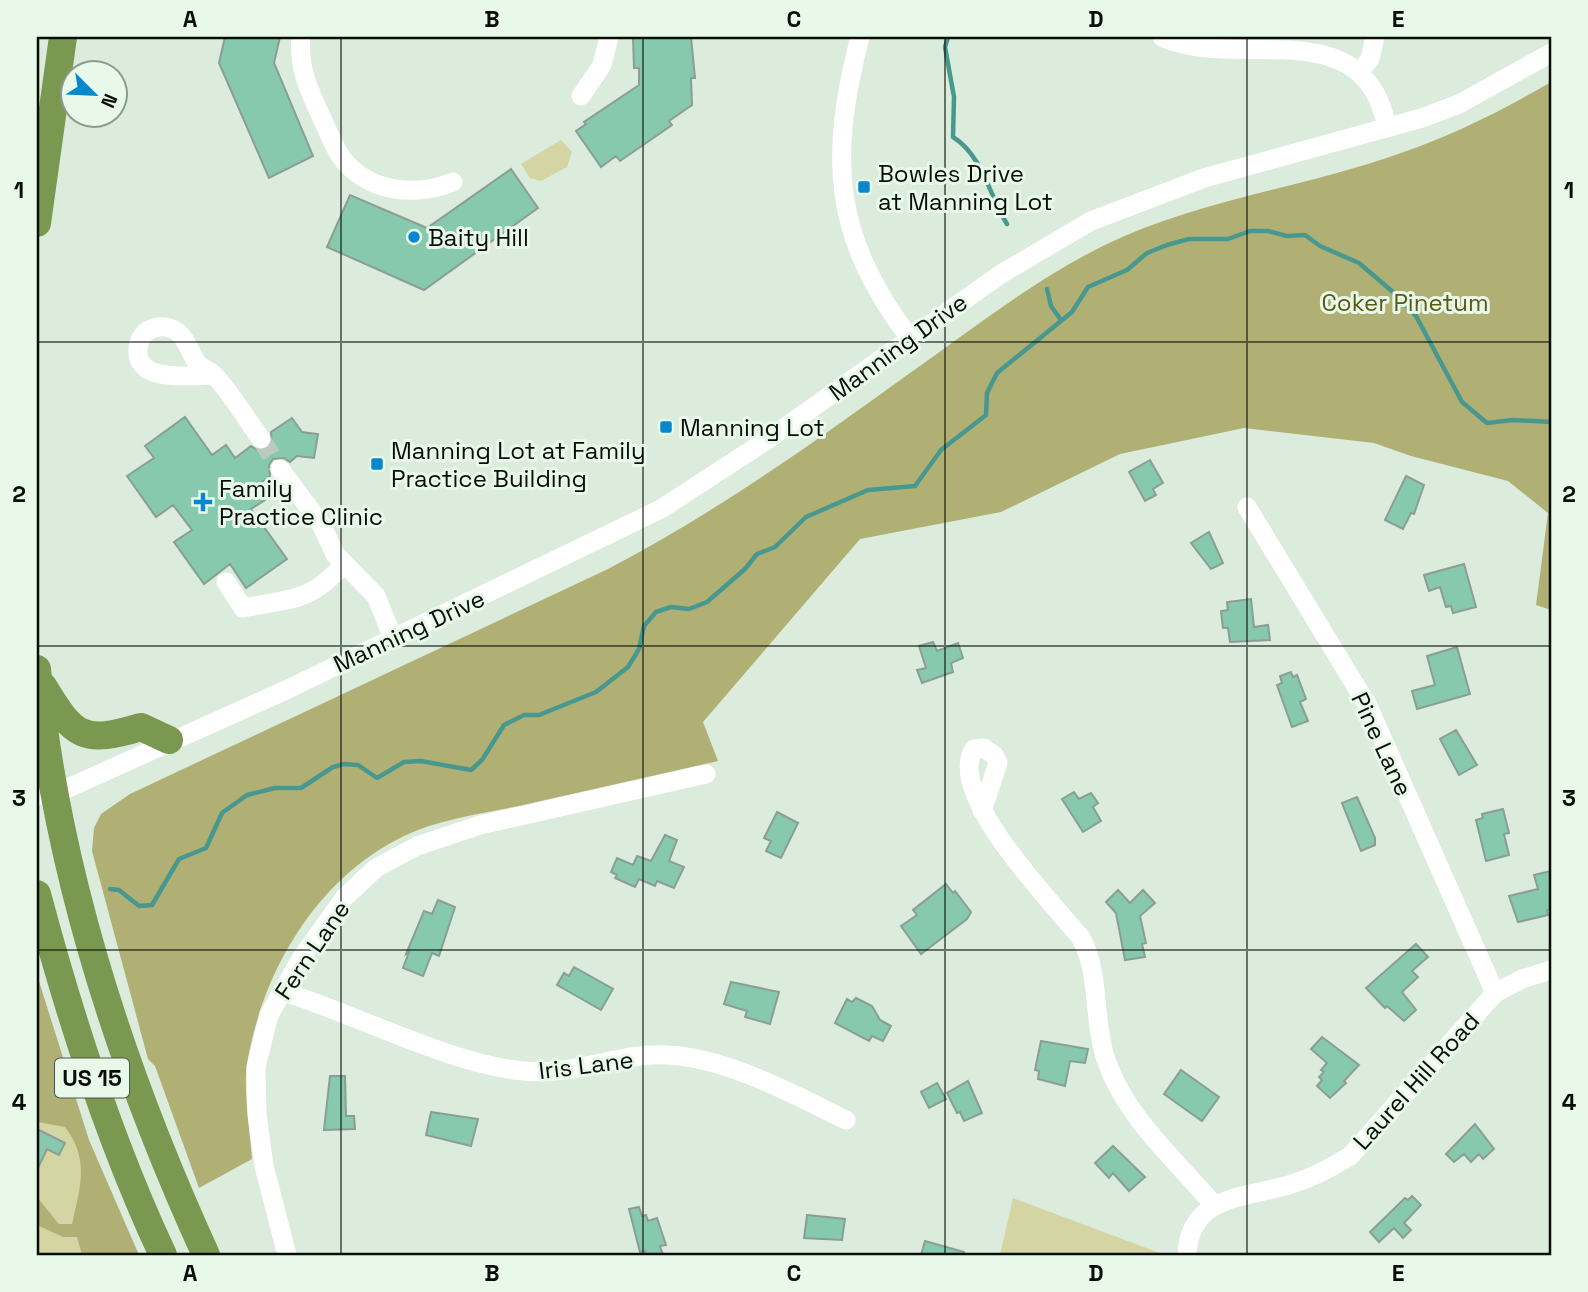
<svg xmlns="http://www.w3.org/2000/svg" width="1588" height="1292" font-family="'Space Grotesk',sans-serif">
	<rect width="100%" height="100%" fill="#dbebdc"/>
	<path fill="#d5d5a4" d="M561 140 572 152 567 167 541 181 530 178 521 164Z
		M37 988 92 1164 131 1255H37Z
		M1013 1198 1165 1255H1000Z"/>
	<path fill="#b0b075" d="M1551 82V610L1536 605 1548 513 1508 481 1411 456 1374 443 1244 428 1120 454 1001 512 860 539 703 722 718 761C656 775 594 789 532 803 494 812 454 816 418 830 324 867 263 966 247 1064 243 1091 250 1131 252 1159L199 1188 155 1066 148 1059 92 851 94 828 101 814 130 794 608 569C715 513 812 444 910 373 972 329 1034 280 1103 246 1197 200 1303 188 1401 153 1453 135 1503 110 1551 82Z
		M37 975 89 1140 139 1255H82L77 1237H63L37 1225V1197L59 1224H72C80 1187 90 1160 65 1127L37 1122Z"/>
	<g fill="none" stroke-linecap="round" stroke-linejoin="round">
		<path stroke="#49988f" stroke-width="4.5" d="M948 37 945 47 954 97 953 137C983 156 989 195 1007 224
			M1047 289 1051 306 1061 320
			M110 889 119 890 139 906 152 905 179 859 206 848 222 813 247 795 275 788H301L333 767 344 764 358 765 377 778 404 762 421 761 471 770 482 760 504 725 524 715H539L596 692 628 667 639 649 644 626 656 612 671 607 689 609 707 602 745 569 757 554 775 547 806 517 868 490 915 486 941 450 986 415 987 393 997 373 1072 312 1088 287 1127 270 1147 253 1167 245 1189 239H1228L1250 231H1268L1287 236 1305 235 1320 246 1359 263 1393 292 1416 316 1462 402 1487 423 1513 420 1551 422"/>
	</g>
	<path fill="#87c9ad" stroke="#8b9e95" stroke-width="2" d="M225 37H280L274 63 313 156 269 178 219 63Z
		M633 37H691L695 78H691L692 105 669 121 672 125 620 161 616 156 601 167 576 131 586 124 584 122 639 85V68H634Z
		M511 169 538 208 424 290 327 247 350 195 427 228Z
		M185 417 212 455 226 445 235 458 251 446 257 450 268 449 272 443 271 432 292 418 302 432 318 434 314 458 297 456 290 462 284 458 273 459 269 465 270 476 255 487 265 500 251 509 287 559 246 588 230 564 204 584 174 542 192 530 173 505 156 517 127 476 154 458 145 446Z
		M1150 460 1163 483 1153 489 1156 495 1145 501 1129 472Z
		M1406 476 1424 485 1414 514 1411 513 1403 529 1385 520Z
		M1209 532 1223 563 1211 569 1191 543Z
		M1464 564 1476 607 1453 613 1451 606 1446 607 1440 587 1429 591 1424 575Z
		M1251 599 1254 627 1268 625 1270 640 1230 642 1228 628H1223L1221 611 1228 610 1227 602Z
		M933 642 937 651 958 643 963 658 951 663 953 672 922 683 917 670 926 668 919 646Z
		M1457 647 1470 694 1417 709 1412 691 1435 685 1427 656Z
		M1291 672 1293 677 1297 675 1306 699 1300 702 1308 721 1292 727 1277 685 1282 683 1280 676Z
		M1456 730 1477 765 1459 775 1440 739Z
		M1074 792 1079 799 1091 793 1098 803 1093 807 1101 821 1083 832 1062 799Z
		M1357 797 1375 838V845L1361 851 1342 803Z
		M1503 809 1509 833 1504 834 1509 855 1486 861 1476 820 1483 818 1482 814Z
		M777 812 798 823 781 858 766 851 771 841 764 838Z
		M665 835 677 840 669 861 684 867 674 888 657 881 655 886 639 879 635 887 615 878 617 875 611 872 617 858 633 865 637 856 651 861Z
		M1551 871V909L1547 910 1548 915 1518 922 1509 896 1538 889 1534 875Z
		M946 884 953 893 955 891 971 912 967 919 921 954 901 926 917 915 913 910Z
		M1118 890 1130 903 1143 890 1155 903 1140 916 1146 943 1142 944 1145 957 1125 960 1116 913 1106 902Z
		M438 900 455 907 439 956 432 953 423 976 403 968 409 952 406 954 424 911 432 914Z
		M1416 944 1428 957 1412 971 1418 977 1402 992 1416 1010 1404 1021 1387 1006 1385 1008 1366 988Z
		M574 967 613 989 601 1010 557 985 564 973 569 976Z
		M731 982 779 992 770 1024 745 1017 747 1011 724 1004Z
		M856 998 872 1006 880 1020 891 1026 883 1041 872 1036 869 1041 835 1023 847 999 852 1002Z
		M1322 1037 1359 1065 1344 1081 1346 1083 1330 1098 1317 1086 1322 1080 1319 1077 1324 1072 1321 1070 1327 1063 1311 1049Z
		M1041 1041 1088 1049 1085 1063 1070 1061 1065 1086 1038 1079 1039 1071 1035 1070Z
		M1181 1070 1219 1097 1202 1121 1164 1094Z
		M330 1076H345L346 1116H354L355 1129 324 1130Z
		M968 1081 982 1113 964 1121 960 1112 957 1113 947 1093Z
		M937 1083 946 1099 929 1108 921 1092Z
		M431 1112 478 1119 471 1146 426 1135Z
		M1475 1124 1494 1149 1483 1159 1479 1154 1471 1162 1464 1154 1454 1162 1446 1154Z
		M37 1129 65 1143 59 1155 47 1149 37 1170Z
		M1113 1146 1145 1177 1129 1191 1113 1173 1109 1178 1095 1163Z
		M1412 1196 1421 1205 1404 1223 1411 1230 1403 1238 1394 1228 1379 1242 1370 1232 1405 1198 1408 1200Z
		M639 1207 642 1216 646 1215 648 1221 657 1218 666 1245 660 1246 663 1255H646L645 1251 640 1252 629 1209Z
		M807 1215 845 1219 842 1240 804 1238Z
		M925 1241 964 1252V1255H921Z"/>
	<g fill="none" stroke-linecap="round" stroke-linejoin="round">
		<path stroke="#bbcabc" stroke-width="19" stroke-dasharray="19 10" stroke-linecap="butt" d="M261 439 280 469"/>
		<path stroke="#fff" stroke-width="19" d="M301 37C298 66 308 88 320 114 327 128 332 144 341 157 368 193 415 197 453 182
			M860 37C829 157 832 235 909 337
			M1162 37C1239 72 1363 8 1387 127
			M1359 73 1370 59 1375 37
			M581 96 602 65 609 37
			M214 375C192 375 134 384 138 348 140 327 164 321 179 333 188 341 191 356 199 365 203 369 209 371 213 374 231 392 246 419 261 439
			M280 469 321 524 335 554 376 596 393 638
			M1247 507 1368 706 1495 993
			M226 582 243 608C292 598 309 603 344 564
			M37 796 66 789 286 690 661 509 767 440 1001 274 1091 221 1204 178 1422 118 1459 104 1551 53
			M982 811 998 763 994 755 984 748 974 749C945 794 1053 903 1081 938 1100 974 1093 1014 1104 1053 1121 1113 1175 1159 1214 1205
			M284 992C357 1015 442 1060 515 1070 572 1079 616 1052 667 1055 725 1057 795 1095 846 1120
			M287 1255 264 1166 257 1114 256 1067 269 1015 302 957 345 897 376 868 417 846 480 825 706 774
			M1187 1255C1189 1194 1248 1198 1292 1184 1314 1177 1331 1168 1350 1156L1495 993 1522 979 1551 970"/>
		<path stroke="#7b9851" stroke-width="28" d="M37 223 63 37
			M37 669C56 872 122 1071 206 1255
			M43 686C74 738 84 744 141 727L169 740
			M37 894C70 1018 109 1140 163 1255"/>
	</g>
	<path fill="none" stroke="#080d08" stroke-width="2" stroke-opacity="0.55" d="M341 37V1255M643 37V1255M945 37V1255M1247 37V1255M37 342H1551M37 646H1551M37 950H1551"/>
	<g fill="#0787ce" stroke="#e8f8e9" stroke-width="2.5">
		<rect x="857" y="180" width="14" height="14" rx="3.5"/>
		<circle cx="414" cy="237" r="7"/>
		<rect x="659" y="420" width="14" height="14" rx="3.5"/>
		<rect x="370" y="457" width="14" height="14" rx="3.5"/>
		<path d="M199.5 491.5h7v7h7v7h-7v7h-7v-7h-7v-7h7z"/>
	</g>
	<g text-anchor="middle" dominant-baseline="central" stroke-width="6" stroke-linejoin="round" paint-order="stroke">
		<rect fill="#e8f8e9" stroke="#4b544c" stroke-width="2" x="55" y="1058.5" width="74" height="39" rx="5"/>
		<g font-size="23" font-weight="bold" fill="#080d08">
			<text x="92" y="1078">US 15</text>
		</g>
		<g font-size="24" fill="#080d08" stroke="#e8f8e9" text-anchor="start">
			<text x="878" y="173">Bowles Drive<tspan x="878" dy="28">at Manning Lot</tspan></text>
			<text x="428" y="237">Baity Hill</text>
			<text x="680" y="427">Manning Lot</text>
			<text x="391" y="450">Manning Lot at Family<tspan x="391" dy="28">Practice Building</tspan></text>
			<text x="219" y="488">Family<tspan x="219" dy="28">Practice Clinic</tspan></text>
		</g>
		<g font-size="24" fill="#5a5915" stroke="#e8f8e9">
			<text x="1405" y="302">Coker Pinetum</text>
		</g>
		<g font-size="24" fill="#080d08" stroke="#e8f8e9">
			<text transform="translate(898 347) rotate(-36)">Manning Drive</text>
			<text transform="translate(409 631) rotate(-25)">Manning Drive</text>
			<text transform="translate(1382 744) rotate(65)">Pine Lane</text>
			<text transform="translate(312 950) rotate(-56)">Fern Lane</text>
			<text transform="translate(586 1065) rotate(-7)">Iris Lane</text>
			<text transform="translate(1416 1081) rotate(-48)">Laurel Hill Road</text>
		</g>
	</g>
	<rect width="1588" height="1292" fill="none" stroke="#e8f8e9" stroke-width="77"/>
	<g transform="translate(94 94) rotate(114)"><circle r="33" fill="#e8f8e9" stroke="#8e9a8f" stroke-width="2"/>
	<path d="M0-5L12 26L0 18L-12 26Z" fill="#0787ce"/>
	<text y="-10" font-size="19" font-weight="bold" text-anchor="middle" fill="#080d08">N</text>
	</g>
	<rect x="38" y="38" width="1512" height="1216" fill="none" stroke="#080d08" stroke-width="2.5"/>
	<g font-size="23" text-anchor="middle" font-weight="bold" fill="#080d08">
		<text x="190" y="27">A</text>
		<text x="492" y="27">B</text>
		<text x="794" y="27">C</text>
		<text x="1096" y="27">D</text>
		<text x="1398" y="27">E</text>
		<text x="19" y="198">1</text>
		<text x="1569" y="198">1</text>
		<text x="19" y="502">2</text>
		<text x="1569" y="502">2</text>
		<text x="19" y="806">3</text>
		<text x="1569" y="806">3</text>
		<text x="19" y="1110">4</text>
		<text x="1569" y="1110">4</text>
		<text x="190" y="1281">A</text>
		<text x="492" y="1281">B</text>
		<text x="794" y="1281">C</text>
		<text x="1096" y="1281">D</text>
		<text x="1398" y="1281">E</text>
	</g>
</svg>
